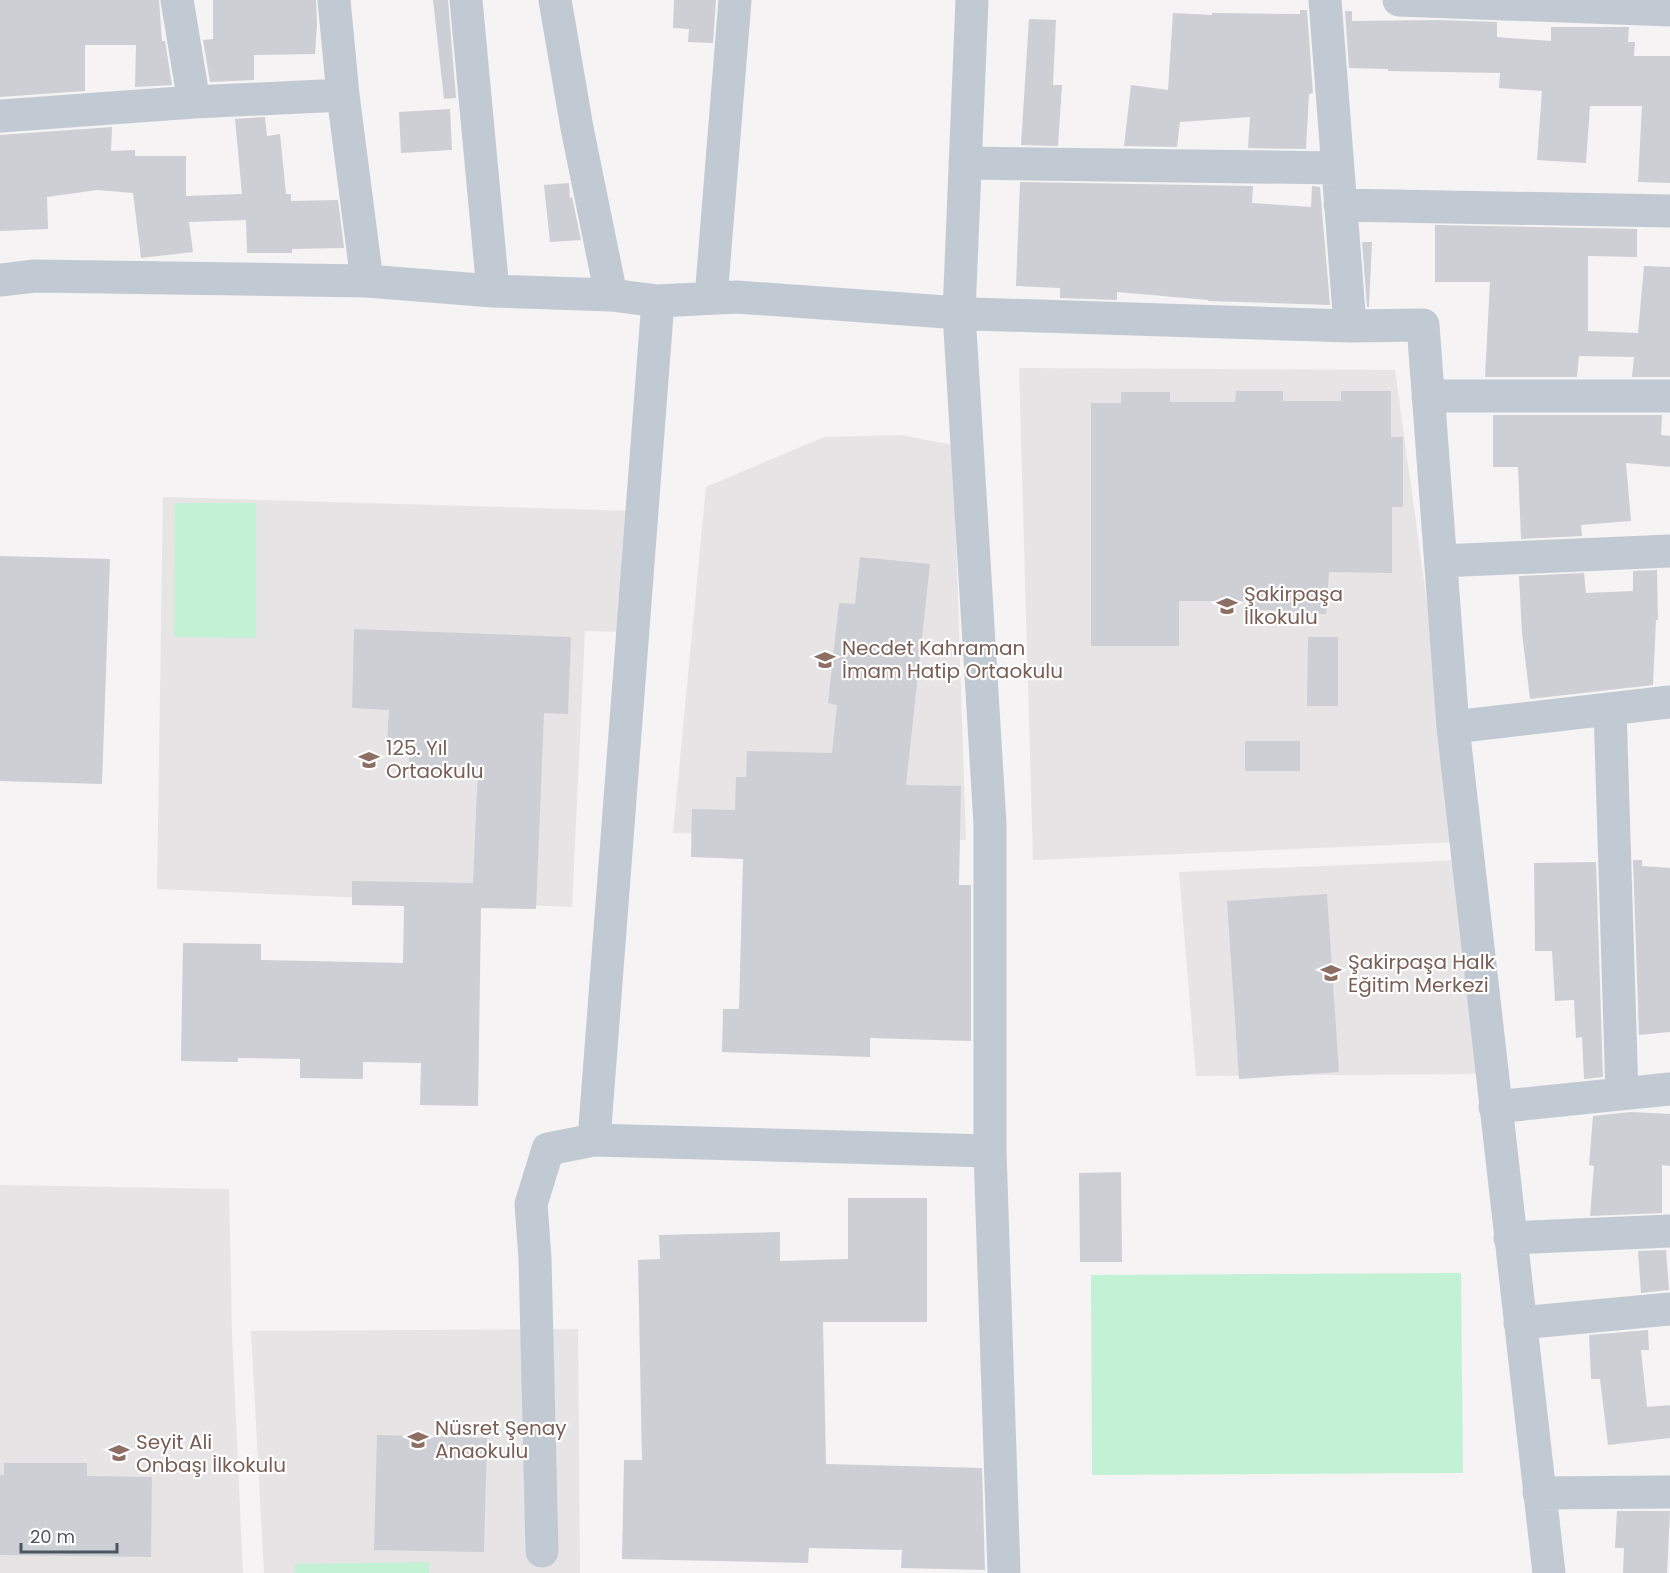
<svg xmlns="http://www.w3.org/2000/svg" width="1670" height="1573" font-family="Poppins,sans-serif">
	<rect width="100%" height="100%" fill="#f5f3f3"/>
	<path fill="#e6e4e5" d="M1019 368 1395 370 1460 842 1033 860Z
		M901 435 953 445 966 840 673 833 706 487 824 437Z
		M163 497 636 511 617 632 585 631 572 907 157 889Z
		M1465 860 1482 1074 1196 1076 1179 872Z
		M0 1185 229 1189 232 1332 243 1573H0Z
		M578 1329 580 1573H264L251 1331Z"/>
	<path fill="#c3f1d5" d="M175 503H256V638L174 637Z
		M1461 1273 1463 1473 1092 1475 1091 1275Z
		M429 1562V1573H295V1564Z"/>
	<path fill="#cdcfd5" d="M0 0H159L162 41H165L172 85 135 87 136 45H85V91L0 97Z
		M213 0H316L317 24 315 54 254 55V80L210 82 203 40 213 39Z
		M433 0H448L456 98 444 99Z
		M674 0H716L713 43 688 42 689 29 673 28Z
		M1300 10H1307L1313 93 1309 94 1306 149 1248 148 1250 117 1180 122 1177 147 1124 146 1131 85 1168 90 1173 13 1212 15V13L1300 14Z
		M1345 11H1352V21L1440 20 1497 22V37L1551 41V27H1629L1628 42H1635L1634 56H1670V183L1638 182 1642 106H1590L1586 163 1537 160 1542 91 1499 88 1500 73 1388 71V69L1349 68Z
		M1029 19 1056 20 1053 85H1062L1058 146 1021 145Z
		M450 109 452 150 401 153 399 112Z
		M265 117 267 136 280 134 286 194H291V201L338 200 344 248 292 249V253H247L246 220 189 222 193 252 141 258 133 193 97 190 47 197 48 229 0 231V135L112 127 111 151 135 150V156H186V196L242 194 235 119Z
		M1020 182 1253 186 1252 203 1311 207 1312 186 1320 187 1330 305 1208 301V300L1117 292V300L1060 298V288L1016 286Z
		M569 183 570 198 572 197 581 240 550 242 544 185Z
		M1435 225 1637 229V257L1588 256V331L1638 333 1644 266 1670 267V377H1632L1634 357 1579 356 1577 377H1485L1490 282H1435Z
		M1362 242H1372L1369 307H1367Z
		M1236 391H1283V401H1341V391H1391V437H1403V507H1392V573L1329 572 1326 614 1249 609V601H1179V646H1091V403H1121V392H1170V402H1235Z
		M1493 415H1662L1661 435 1670 436V467L1626 463 1631 521 1581 525 1582 536 1521 539 1518 467H1493Z
		M0 556 110 559 102 784 0 781Z
		M860 557 930 564 906 785 961 786 959 885H971V1041L870 1038V1057L722 1052 723 1009H739L743 859 691 857 692 809 735 810 736 777H746L747 751 832 753 837 705 828 703 839 603 855 604Z
		M1657 570 1658 620H1656L1653 685 1530 699 1522 633 1519 576 1584 573 1586 593 1633 591V571Z
		M354 629 571 637 568 714 544 713 536 909 481 908 478 1106 420 1105 421 1063 363 1062V1079L300 1078V1059L238 1058V1062L181 1061 183 943 261 944V960L403 963 404 906 352 905V881L473 883 478 768 409 765V742H387L389 710 352 708Z
		M1308 637H1338V706H1307Z
		M1245 741H1300V771H1245Z
		M1633 860H1642V866L1670 868V1032L1639 1035Z
		M1596 862 1603 1077 1584 1079 1582 1037 1576 1038 1574 1000 1555 1001 1552 951H1535L1534 863Z
		M1327 894 1339 1072 1239 1079 1227 901Z
		M1631 1112 1670 1114V1166L1662 1165V1213L1590 1216 1594 1166 1589 1165 1593 1116Z
		M1121 1172 1122 1262H1080L1079 1173Z
		M848 1198H927V1322H823L826 1464 982 1468 985 1570 901 1568 902 1550 809 1548 808 1563 622 1559 624 1460H642L638 1260 660 1259 659 1235 780 1232V1261L848 1259Z
		M1666 1250 1669 1290 1641 1293 1638 1251Z
		M1648 1330 1649 1350H1641L1647 1407 1670 1405V1438L1608 1445 1600 1379H1591L1589 1335Z
		M377 1435 487 1438 484 1552 374 1550Z
		M4 1463H87V1476L152 1477 151 1557 0 1555V1475H4Z
		M1617 1511H1670L1667 1573H1623L1624 1548H1615Z"/>
	<g fill="none" stroke-linecap="round" stroke-linejoin="round">
		<path stroke="#c1cad2" stroke-width="33" d="M177 0 194 102
			M334 0 343 95 367 281
			M466 0 493 291
			M555 0 577 128 611 295
			M972 0 959 313 990 824V1151L1004 1573
			M1325 0 1350 326
			M1399 0 1670 10
			M0 116 194 102 343 95
			M965 163 1337 168
			M1340 205 1670 211
			M0 280 35 276 367 281 493 291 611 295 658 301 737 297 974 314 1350 326 1423 325 1453 727 1549 1573
			M711 298 735 0
			M1428 396H1670
			M1441 561 1670 551
			M1610 709 1622 1094
			M1453 727 1670 702
			M1495 1107 1670 1089
			M594 1140 990 1151
			M1510 1238 1670 1231
			M1520 1323 1670 1309
			M1539 1493 1670 1492
			M542 1551 535 1258 531 1204 548 1149 594 1140 658 301"/>
	</g>
	<defs>
		<g id="school-bare" transform="scale(1.62)"><path d="M0-5L7-2L0 1L-7-2ZM-4 1L0 2.5L4 1V4Q0 6-4 4Z" fill="#8d6e63" stroke="#fff" stroke-width="2.5" paint-order="stroke"/></g>
	</defs>
	<g fill-rule="evenodd">
		<use href="#school-bare" x="1227" y="606"/>
		<use href="#school-bare" x="825" y="660"/>
		<use href="#school-bare" x="369" y="760"/>
		<use href="#school-bare" x="1331" y="973"/>
		<use href="#school-bare" x="418" y="1440"/>
		<use href="#school-bare" x="119" y="1453"/>
	</g>
	<g text-anchor="middle" dominant-baseline="central" stroke-width="4.5" stroke-linejoin="round" paint-order="stroke">
		<g font-size="20" fill="#785e54" stroke="#fff" text-anchor="start">
			<text x="1244" y="594">Şakirpaşa<tspan x="1244" dy="23">İlkokulu</tspan></text>
			<text x="842" y="648">Necdet Kahraman<tspan x="842" dy="23">İmam Hatip Ortaokulu</tspan></text>
			<text x="386" y="748">125. Yıl<tspan x="386" dy="23">Ortaokulu</tspan></text>
			<text x="1348" y="962">Şakirpaşa Halk<tspan x="1348" dy="23">Eğitim Merkezi</tspan></text>
			<text x="435" y="1428">Nüsret Şenay<tspan x="435" dy="23">Anaokulu</tspan></text>
			<text x="136" y="1442">Seyit Ali<tspan x="136" dy="23">Onbaşı İlkokulu</tspan></text>
		</g>
	</g>
	<path d="M21 1543v9h96v-9" fill="none" stroke="#4a5661" stroke-width="3"/>
	<text x="30" y="1543" font-size="18" fill="#4a5661" stroke="#ffffff" stroke-width="4.5" paint-order="stroke">20 m</text>
</svg>
